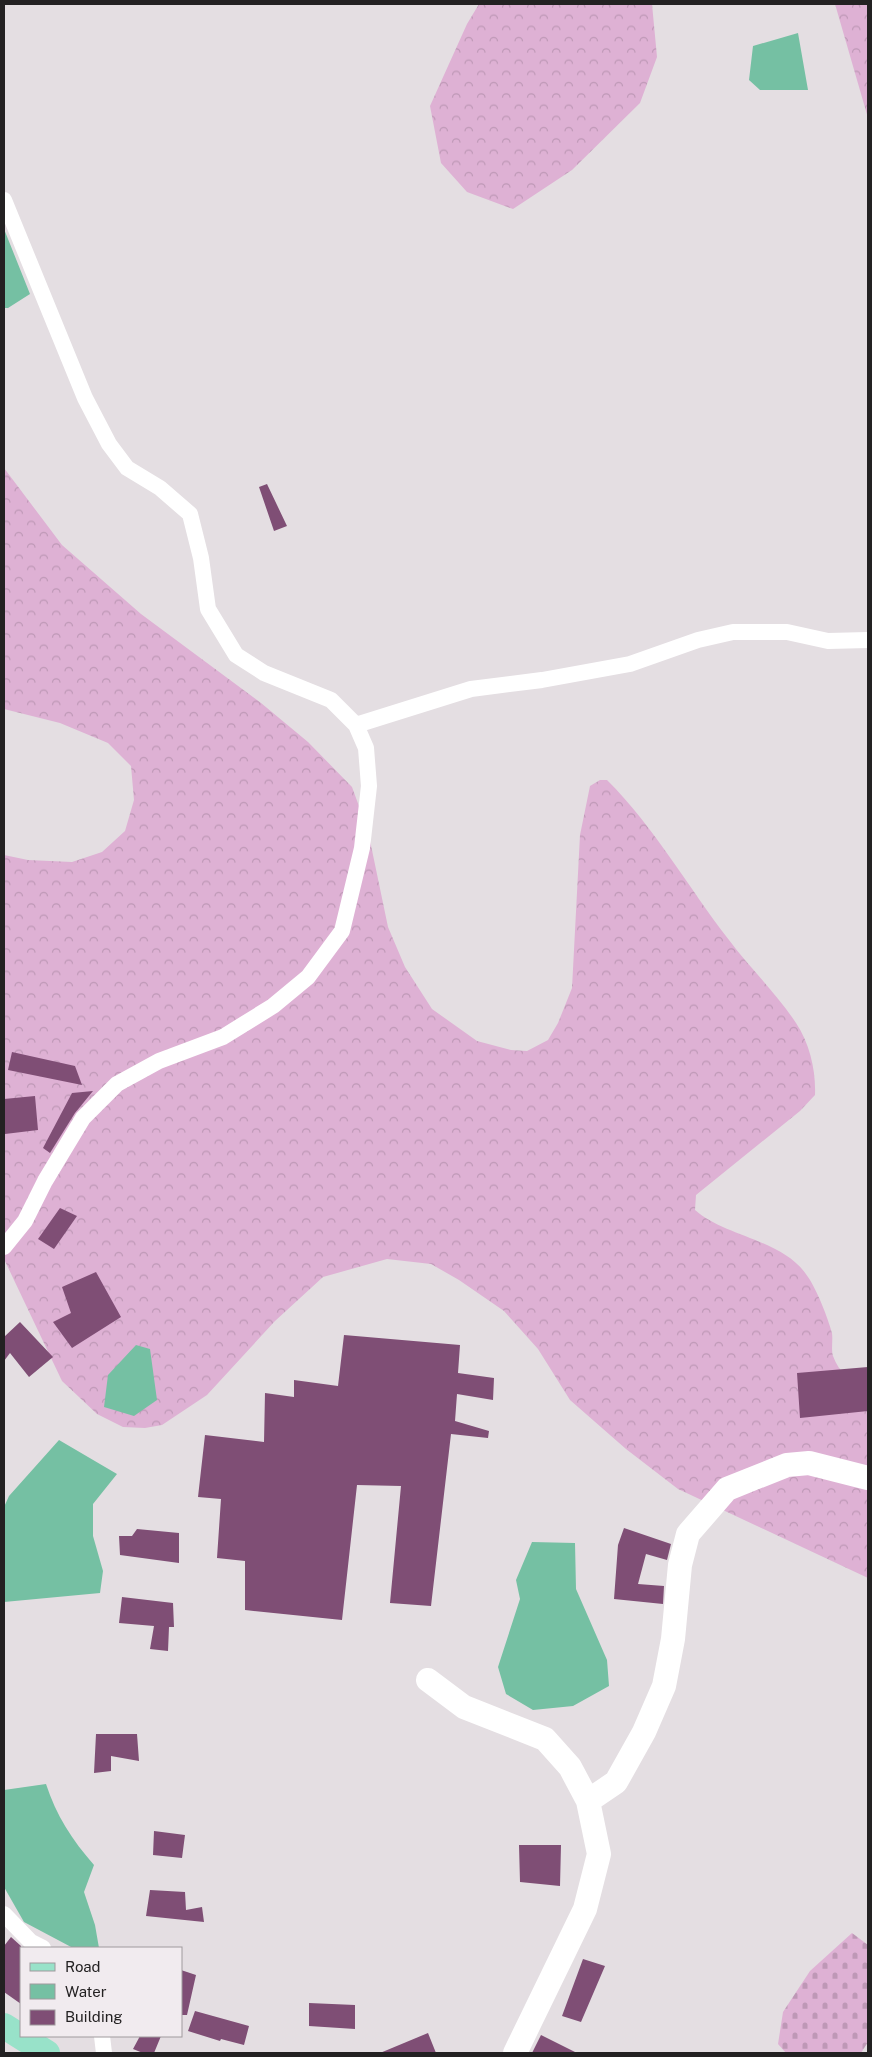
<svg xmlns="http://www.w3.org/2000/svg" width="872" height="2057" font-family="'Public Sans',sans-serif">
	<defs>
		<pattern id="forest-crowns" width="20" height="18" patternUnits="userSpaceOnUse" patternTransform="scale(1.25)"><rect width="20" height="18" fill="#deb1d4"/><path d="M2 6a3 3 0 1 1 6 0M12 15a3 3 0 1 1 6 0" fill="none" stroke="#be98b6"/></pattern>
		<pattern id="cemetery-stones" width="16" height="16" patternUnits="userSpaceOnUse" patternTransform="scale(1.25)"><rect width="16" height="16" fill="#deb1d4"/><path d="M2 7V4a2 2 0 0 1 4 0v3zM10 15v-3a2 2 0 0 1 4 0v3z" fill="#be98b6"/></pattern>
	</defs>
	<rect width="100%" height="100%" fill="#e4dee2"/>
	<path fill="url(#forest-crowns)" d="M479 4H652L657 57 640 103 572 170 513 209 467 192 441 163 430 106 467 24Z
		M835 4H868V118Z
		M4 468 62 545 141 614 261 703 308 742 352 787 368 831 388 927 405 967 432 1009 477 1041 511 1050 527 1051 548 1040 558 1023 572 988 580 835 590 786 600 780H607C655 828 688 887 729 940 750 968 777 994 796 1023 810 1044 816 1071 815 1095L800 1111 696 1195 695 1210C725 1237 784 1239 808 1277 817 1290 828 1318 832 1333 833 1341 831 1349 833 1356 839 1373 852 1384 868 1388V1578L678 1489 626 1449 570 1400 538 1349 504 1311 459 1280 431 1264 387 1259 323 1277 275 1321 207 1395 162 1425 145 1428 123 1427 97 1414 62 1381 4 1259V855L28 860 72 862 102 852 125 831 134 800 131 766 108 743 60 723 4 709Z"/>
	<path fill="url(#cemetery-stones)" d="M852 1933 868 1945V2042L861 2053H786L778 2044 783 2012 810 1971Z"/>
	<path fill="#75c0a3" d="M798 33 808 90H760L749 80 753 46Z
		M4 229 30 294 8 308H4Z
		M136 1345 150 1349 157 1400 134 1416 104 1407 108 1375Z
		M59 1440 117 1474 93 1504V1536L103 1571 100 1593 4 1602V1507L9 1496Z
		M532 1542 575 1543 576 1589 607 1660 609 1686 573 1706 533 1710 506 1694 498 1667 520 1599 516 1580Z
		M46 1784C56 1815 72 1840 94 1865L84 1892 95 1925 99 1948H73L24 1922 4 1887V1790Z"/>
	<path fill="#7f4e75" d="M267 484 287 526 274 531 259 487Z
		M12 1052 75 1066 82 1085 8 1070Z
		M93 1091 75 1113 50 1153 43 1148 72 1093Z
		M35 1096 38 1130 5 1134 4 1099Z
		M60 1208 77 1216 54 1249 38 1239Z
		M96 1272 121 1317 72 1348 53 1322 71 1313 62 1287Z
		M20 1322 53 1357 29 1377 10 1353 4 1361V1337Z
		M344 1335 460 1345 458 1373 494 1378 493 1400 457 1394 455 1421 489 1431 488 1438 451 1434 431 1606 390 1603 401 1486 357 1485 342 1620 245 1610V1561L217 1558 221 1499 198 1497 205 1435 264 1442 265 1393 294 1397V1380L338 1386Z
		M868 1367V1411L800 1418 797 1373Z
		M624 1528 671 1544 667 1560 646 1554 638 1584 664 1586 663 1604 614 1599 618 1545Z
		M137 1529 179 1533V1563L120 1555 119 1536H132Z
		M122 1597 173 1603 174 1627H169L168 1651 150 1649 154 1626 119 1623Z
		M96 1734H137L139 1761 111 1756V1771L94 1773Z
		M154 1831 185 1835 182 1858 153 1855Z
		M519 1845H561L560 1886 520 1882Z
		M150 1890 185 1892 186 1910 202 1907 204 1922 146 1916Z
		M11 1937 21 1946V2004L4 1992V1946Z
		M583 1959 605 1966 581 2022 562 2016Z
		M181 1970 196 1975 187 2015H181Z
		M309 2003 355 2005V2029L309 2026Z
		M195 2011 249 2026 244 2045 221 2039 220 2041 188 2031Z
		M428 2033 436 2053H380Z
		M541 2035 577 2053H532Z
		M140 2036H161L154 2053H143L133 2049Z"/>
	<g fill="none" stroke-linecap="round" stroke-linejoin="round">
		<path stroke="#fff" stroke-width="16" d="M4 200 85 398 109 444 127 468 160 488 190 514 201 558 208 609 236 655 264 673 331 700 356 725 366 748 369 786 362 848 342 931 308 977 273 1006 223 1037 159 1061 117 1084 83 1118 45 1181 25 1221 4 1247
			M356 725 471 689 542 680 630 664 698 640 733 632H787L828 641 868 640
			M4 1914 31 1942 43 1948
			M102 2036 104 2053"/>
		<path stroke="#fff" stroke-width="24" d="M428 1680 464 1707 545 1739 570 1767 588 1801 599 1854 585 1909 515 2053
			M588 1801 616 1782 644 1732 664 1686 673 1639 680 1565 688 1534 727 1489 787 1465 809 1463 868 1478"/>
		<path stroke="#98e2c9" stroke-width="26" d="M4 2026 47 2053"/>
	</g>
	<rect width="872" height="2057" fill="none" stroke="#232122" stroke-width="10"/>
	<rect x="20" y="1947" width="162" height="90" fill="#f1ebef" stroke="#9f9a9d"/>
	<rect x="30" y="1963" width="25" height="8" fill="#98e2c9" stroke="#9f9a9d"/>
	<text x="65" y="1972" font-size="15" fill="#232122">Road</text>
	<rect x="30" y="1984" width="25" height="15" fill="#75c0a3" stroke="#9f9a9d"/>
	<text x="65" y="1997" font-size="15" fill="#232122">Water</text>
	<rect x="30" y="2010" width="25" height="15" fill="#7f4e75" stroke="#9f9a9d"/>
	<text x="65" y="2022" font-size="15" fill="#232122">Building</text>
</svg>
